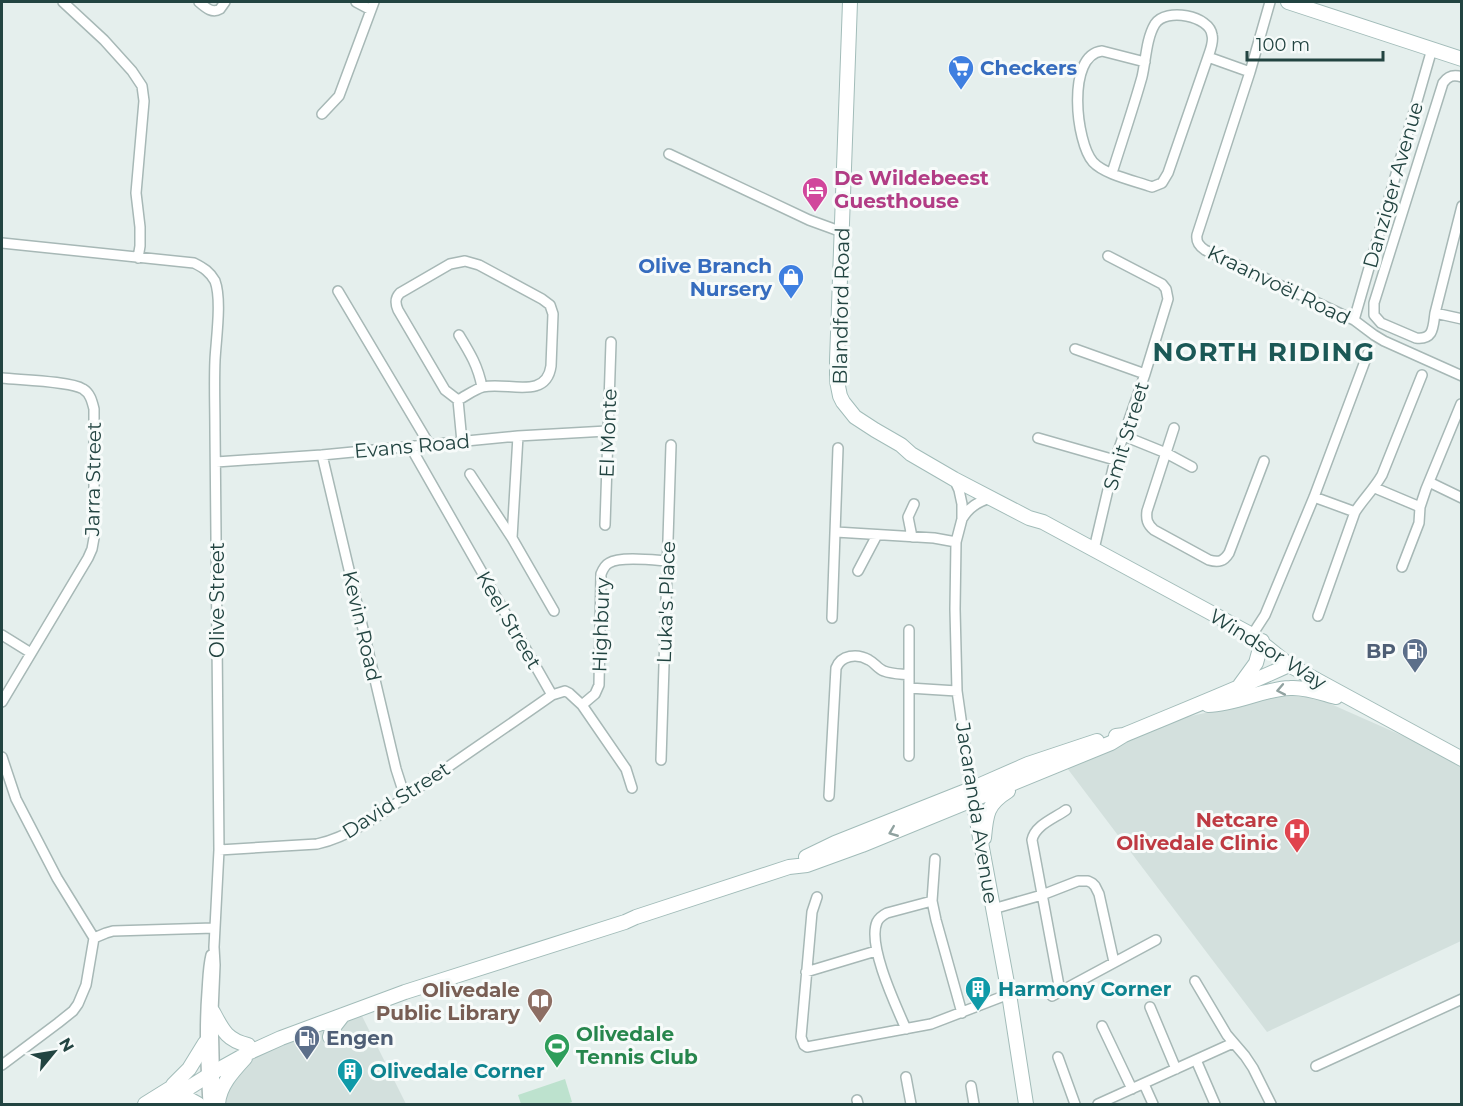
<svg xmlns="http://www.w3.org/2000/svg" width="1463" height="1106" font-family="Montserrat,sans-serif">
	<rect width="100%" height="100%" fill="#e5efed"/>
	<path fill="#d3e0dd" d="M1302 694 1324 701 1419 743 1461 767V941L1267 1032 1067 768 1139 735 1182 718 1273 698Z
		M359 1010 406 1104H212L211 1070Z"/>
	<path fill="#bde2ce" d="M565 1079 572 1102 566 1104H521L518 1095Z"/>
	<g fill="none" stroke-linecap="round" stroke-linejoin="round">
		<g stroke="#a7b8b6" stroke-width="12">
			<path id="street" d="M63 2 104 40 132 71 142 86 144 101 136 193 140 227V246L138 258
				M199 2C205 7 212 14 220 9L225 2
				M356 2 371 10
				M1270 2 1250 72 1197 235C1196 242 1199 246 1205 250L1354 320 1374 335 1384 341 1462 376
				M1208 57 1250 72
				M1462 77C1453 74 1448 76 1443 83L1374 303V315L1381 323 1416 338C1434 340 1433 327 1435 313L1462 206
				M322 114 339 96 374 2
				M669 154 809 220 842 232
				M1112 173C1122 141 1133 109 1142 77 1146 60 1146 39 1155 24 1166 7 1210 16 1212 35 1214 42 1210 51 1208 57L1168 173 1162 183 1152 187C1136 181 1105 175 1093 162 1076 143 1066 55 1102 51L1145 62
				M2 243 194 263C204 268 210 272 215 281 222 300 216 339 215 360 214 384 215 407 215 431L219 850 214 947 215 965 213 1012 215 1100
				M465 261 479 265 542 299 550 305 553 314 551 366C546 401 506 381 483 387 475 389 466 396 458 400L445 390 398 310C395 303 395 298 400 293L450 264Z
				M338 291 429 444
				M1435 313 1462 319
				M1354 320 1432 49
				M459 335C470 353 478 366 482 387
				M1075 349 1145 374
				M2 378C19 380 70 381 83 389 90 393 92 401 94 409V538L92 549 88 558 2 702
				M458 400 462 442
				M1174 428 1147 511C1146 519 1147 524 1154 530L1209 560C1219 563 1224 561 1229 553L1264 461
				M1124 436 1166 453 1192 467
				M1038 438 1115 460
				M410 446 552 695
				M322 455 396 769 405 797
				M216 462 322 455 518 436 607 431
				M470 474 512 538 554 611
				M954 479 959 490 962 504V519L956 542 955 609 957 691 971 789
				M1429 482 1462 498
				M1375 488 1420 507
				M1314 497 1355 512
				M962 519C969 507 978 502 990 498
				M605 525 611 342
				M836 532 934 538 956 542
				M912 537 908 517 914 504
				M512 538 518 436
				M1094 549 1115 460 1145 374 1168 299 1166 289 1162 284 1108 256
				M1402 567 1419 523 1420 507 1426 489 1461 404
				M858 571 877 535
				M1318 616 1355 512C1364 498 1374 489 1382 475L1422 375
				M832 618 838 448
				M909 630V756
				M2 635 31 653
				M1252 635 1265 615 1314 497 1368 353
				M909 688 957 691
				M582 705 595 694 599 685 601 574C603 569 605 565 609 563 620 556 653 560 667 561
				M2 757 16 799 57 878 94 938
				M661 760 671 445
				M829 796 836 668C841 655 857 653 869 660 875 663 878 669 884 671 892 674 901 674 909 675
				M219 850 317 844C355 836 396 803 428 781 469 752 511 724 552 695L565 691 569 693 582 705 626 769 632 788
				M935 859 932 901 936 920 962 1013
				M817 897 812 912 801 1037 804 1045 807 1047 931 1024 1009 994
				M993 909 1042 895 1078 881H1088L1092 883 1095 886 1099 894 1114 962
				M94 938 106 933 113 931 214 928
				M806 972 876 951
				M1195 981 1227 1035 1245 1056 1253 1068 1271 1104
				M1060 991 1032 840C1035 825 1055 818 1066 810
				M1052 996 1156 940
				M1150 1007 1176 1069
				M1102 1026 1132 1089
				M906 1029C896 1006 867 945 877 922 879 918 883 915 887 913L932 901
				M1058 1057 1075 1104
				M1196 1060 1215 1104
				M2 1065 58 1023 73 1011 78 1004 86 985 94 938
				M1316 1066 1462 999
				M906 1077 911 1104
				M1144 1084 1153 1104
				M971 1086 974 1104
				M857 1100 858 1104
				M208 1104C206 1067 204 1030 207 992 208 979 208 967 211 955
				M1098 1104 1233 1043"/>
		</g>
		<g stroke="#a2bcb9" stroke-width="16">
			<path id="secondary" d="M850 2 837 361V381L840 396 843 402 855 417 875 430 901 445 911 454 954 479 1029 518 1043 522 1252 635 1289 665 1462 759
				M1288 2 1462 59
				M1240 685 1256 663 1262 641
				M1208 705C1237 704 1263 689 1290 688 1306 687 1321 693 1336 697
				M1116 736 1124 735C1179 712 1235 690 1289 665
				M972 794 1009 994 1026 1104
				M984 838C986 814 987 804 1008 791
				M806 857 835 843 971 789 1028 764 1097 741
				M213 1012C223 1031 227 1040 248 1045
				M330 1037 333 1028 343 1015
				M173 1085 189 1069 205 1043
				M172 1098 189 1099 198 1104
				M145 1104 182 1081
				M163 1104 214 1072 250 1052 281 1038 405 992 625 922 636 917 789 867 807 865 862 845 1111 743 1124 735
				M218 1104C219 1086 233 1071 245 1058"/>
		</g>
		<use href="#street" stroke="#fff" stroke-width="9"/>
		<use href="#secondary" stroke="#fff" stroke-width="14"/>
	</g>
	<defs><path id="oneway-chevron" d="M-2-3.5L2.5 0L-2 3.5" fill="none" stroke-width="1.6" stroke-linecap="round" stroke-linejoin="round" transform="scale(1.5)"/></defs>
	<g stroke="#90a2a0">
		<use href="#oneway-chevron" transform="translate(1281 690) rotate(169)"/>
		<use href="#oneway-chevron" transform="translate(893 832) rotate(158)"/>
	</g>
	<defs>
		<g id="supermarket-pin" transform="scale(1.35)"><path d="M0 17L-7.5 6A9.5 9.5 0 1 1 7.5 6Z" fill="#3f7fe0" stroke="#f7fbfa"/><path d="M-6-5.5h2.5l.6 2H6L4.5 2H-2.5L-4.4-4H-6ZM-1.5 3.2a1.3 1.3 0 1 0 .1 0ZM3 3.2a1.3 1.3 0 1 0 .1 0Z" fill="#fff"/></g>
		<g id="hotel-pin" transform="scale(1.35)"><path d="M0 17L-7.5 6A9.5 9.5 0 1 1 7.5 6Z" fill="#d1479c" stroke="#f7fbfa"/><path d="M-6-4.5h1.5V1H6V5H4.5V3h-9V5H-6ZM-4 0a1.8 1.8 0 1 1 3.6 0ZM.5 0V-2.5h3Q6-2.5 6 0Z" fill="#fff"/></g>
		<g id="shop-pin" transform="scale(1.35)"><path d="M0 17L-7.5 6A9.5 9.5 0 1 1 7.5 6Z" fill="#3f7fe0" stroke="#f7fbfa"/><path d="M-5-2.5h2.3a2.7 3.5 0 0 1 5.4 0H5L5.5 6h-11ZM-1.5-2.5h3a1.5 2.3 0 0 0-3 0Z" fill="#fff"/></g>
		<g id="fuel-pin" transform="scale(1.35)"><path d="M0 17L-7.5 6A9.5 9.5 0 1 1 7.5 6Z" fill="#5c6f8a" stroke="#f7fbfa"/><path d="M-5.5-6h7V0h2V4h1.3V-2.5L3-4.5l.8-.8L6-3V5H2.5V1h-1V6h-7ZM-4.2-4.7v3.2H.2V-4.7Z" fill="#fff"/></g>
		<g id="hospital-pin" transform="scale(1.35)"><path d="M0 17L-7.5 6A9.5 9.5 0 1 1 7.5 6Z" fill="#e0444e" stroke="#f7fbfa"/><path d="M-5-5h3v3.5h4V-5h3V5h-3V1.5h-4V5h-3Z" fill="#fff"/></g>
		<g id="building-pin" transform="scale(1.35)"><path d="M0 17L-7.5 6A9.5 9.5 0 1 1 7.5 6Z" fill="#0f9aa8" stroke="#f7fbfa"/><path d="M-4-6H4V6H1V3H-1V6H-4ZM-2.5-4.3h1.7v1.8h-1.7ZM.8-4.3h1.7v1.8H.8ZM-2.5-1h1.7V.8h-1.7ZM.8-1h1.7V.8H.8Z" fill="#fff"/></g>
		<g id="library-pin" transform="scale(1.35)"><path d="M0 17L-7.5 6A9.5 9.5 0 1 1 7.5 6Z" fill="#8d6e63" stroke="#f7fbfa"/><path d="M-6-4Q-3-5.5-.7-3.5V5Q-3 3-6 4ZM6-4Q3-5.5 .7-3.5V5Q3 3 6 4Z" fill="#fff"/></g>
		<g id="stadium-pin" transform="scale(1.35)"><path d="M0 17L-7.5 6A9.5 9.5 0 1 1 7.5 6Z" fill="#2e9e5b" stroke="#f7fbfa"/><path d="M0-5a6.5 5 0 1 0 0 10a6.5 5 0 1 0 0-10ZM-3.5-1.8h7v3.6h-7Z" fill="#fff"/></g>
	</defs>
	<g fill-rule="evenodd">
		<use href="#supermarket-pin" x="961" y="68"/>
		<use href="#hotel-pin" x="815" y="190"/>
		<use href="#shop-pin" x="791" y="277"/>
		<use href="#fuel-pin" x="1415" y="651"/>
		<use href="#hospital-pin" x="1297" y="831"/>
		<use href="#building-pin" x="978" y="989"/>
		<use href="#library-pin" x="540" y="1001"/>
		<use href="#fuel-pin" x="307" y="1038"/>
		<use href="#stadium-pin" x="557" y="1046"/>
		<use href="#building-pin" x="350" y="1071"/>
	</g>
	<g text-anchor="middle" dominant-baseline="central" stroke-width="6" stroke-linejoin="round" paint-order="stroke">
		<g font-size="20" font-weight="bold" fill="#366cbe" stroke="#f7fbfa" text-anchor="start">
			<text x="980" y="68">Checkers</text>
			<text x="772" y="266" text-anchor="end">Olive Branch<tspan x="772" dy="23">Nursery</tspan></text>
		</g>
		<g font-size="20" font-weight="bold" fill="#b23c85" stroke="#f7fbfa" text-anchor="start">
			<text x="834" y="178">De Wildebeest<tspan x="834" dy="23">Guesthouse</tspan></text>
		</g>
		<g font-size="20" fill="#224441" stroke="#f7fbfa">
			<text transform="translate(1393 185) rotate(-74)">Danziger Avenue</text>
			<text transform="translate(1279 285) rotate(26)">Kraanvoël Road</text>
			<text transform="translate(841 306) rotate(-89)">Blandford Road</text>
			<text transform="translate(608 433) rotate(-88)">El Monte</text>
			<text transform="translate(1126 436) rotate(-73)">Smit Street</text>
			<text transform="translate(412 446) rotate(-5)">Evans Road</text>
			<text transform="translate(93 479) rotate(-89)">Jarra Street</text>
			<text transform="translate(217 600) rotate(-90)">Olive Street</text>
			<text transform="translate(666 602) rotate(-88)">Luka's Place</text>
			<text transform="translate(509 620) rotate(60)">Keel Street</text>
			<text transform="translate(601 625) rotate(-88)">Highbury</text>
			<text transform="translate(362 626) rotate(77)">Kevin Road</text>
			<text transform="translate(1268 649) rotate(32)">Windsor Way</text>
			<text transform="translate(396 800) rotate(-33)">David Street</text>
			<text transform="translate(977 813) rotate(81)">Jacaranda Avenue</text>
		</g>
		<g font-size="20" font-weight="bold" fill="#4e5e75" stroke="#f7fbfa" text-anchor="end">
			<text x="1396" y="651">BP</text>
			<text x="326" y="1038" text-anchor="start">Engen</text>
		</g>
		<g font-size="20" font-weight="bold" fill="#be3a42" stroke="#f7fbfa" text-anchor="end">
			<text x="1278" y="820">Netcare<tspan x="1278" dy="23">Olivedale Clinic</tspan></text>
		</g>
		<g font-size="20" font-weight="bold" fill="#0d838f" stroke="#f7fbfa" text-anchor="start">
			<text x="998" y="989">Harmony Corner</text>
			<text x="370" y="1071">Olivedale Corner</text>
		</g>
		<g font-size="20" font-weight="bold" fill="#785e54" stroke="#f7fbfa" text-anchor="end">
			<text x="520" y="990">Olivedale<tspan x="520" dy="23">Public Library</tspan></text>
		</g>
		<g font-size="20" font-weight="bold" fill="#27864d" stroke="#f7fbfa" text-anchor="start">
			<text x="576" y="1034">Olivedale<tspan x="576" dy="23">Tennis Club</tspan></text>
		</g>
		<g font-size="26" font-weight="bold" letter-spacing="1.5" fill="#1b5856" stroke="#f7fbfa">
			<text x="1264" y="352">NORTH RIDING</text>
		</g>
	</g>
	<rect width="1463" height="1106" fill="none" stroke="#224441" stroke-width="6"/>
	<g transform="translate(54 1052) rotate(60)" stroke="#f7fbfa" stroke-width="4.5" paint-order="stroke">
	<path d="M0-4.5L10 22L0 15L-10 22Z" fill="#224441"/>
	<text y="-9" font-size="16" font-weight="bold" text-anchor="middle" fill="#224441">N</text>
	</g>
	<path d="M1247 51v9h136v-9" fill="none" stroke="#224441" stroke-width="3"/>
	<text x="1256" y="51" font-size="18" fill="#224441" stroke="#f7fbfa" stroke-width="4.5" paint-order="stroke">100 m</text>
</svg>
